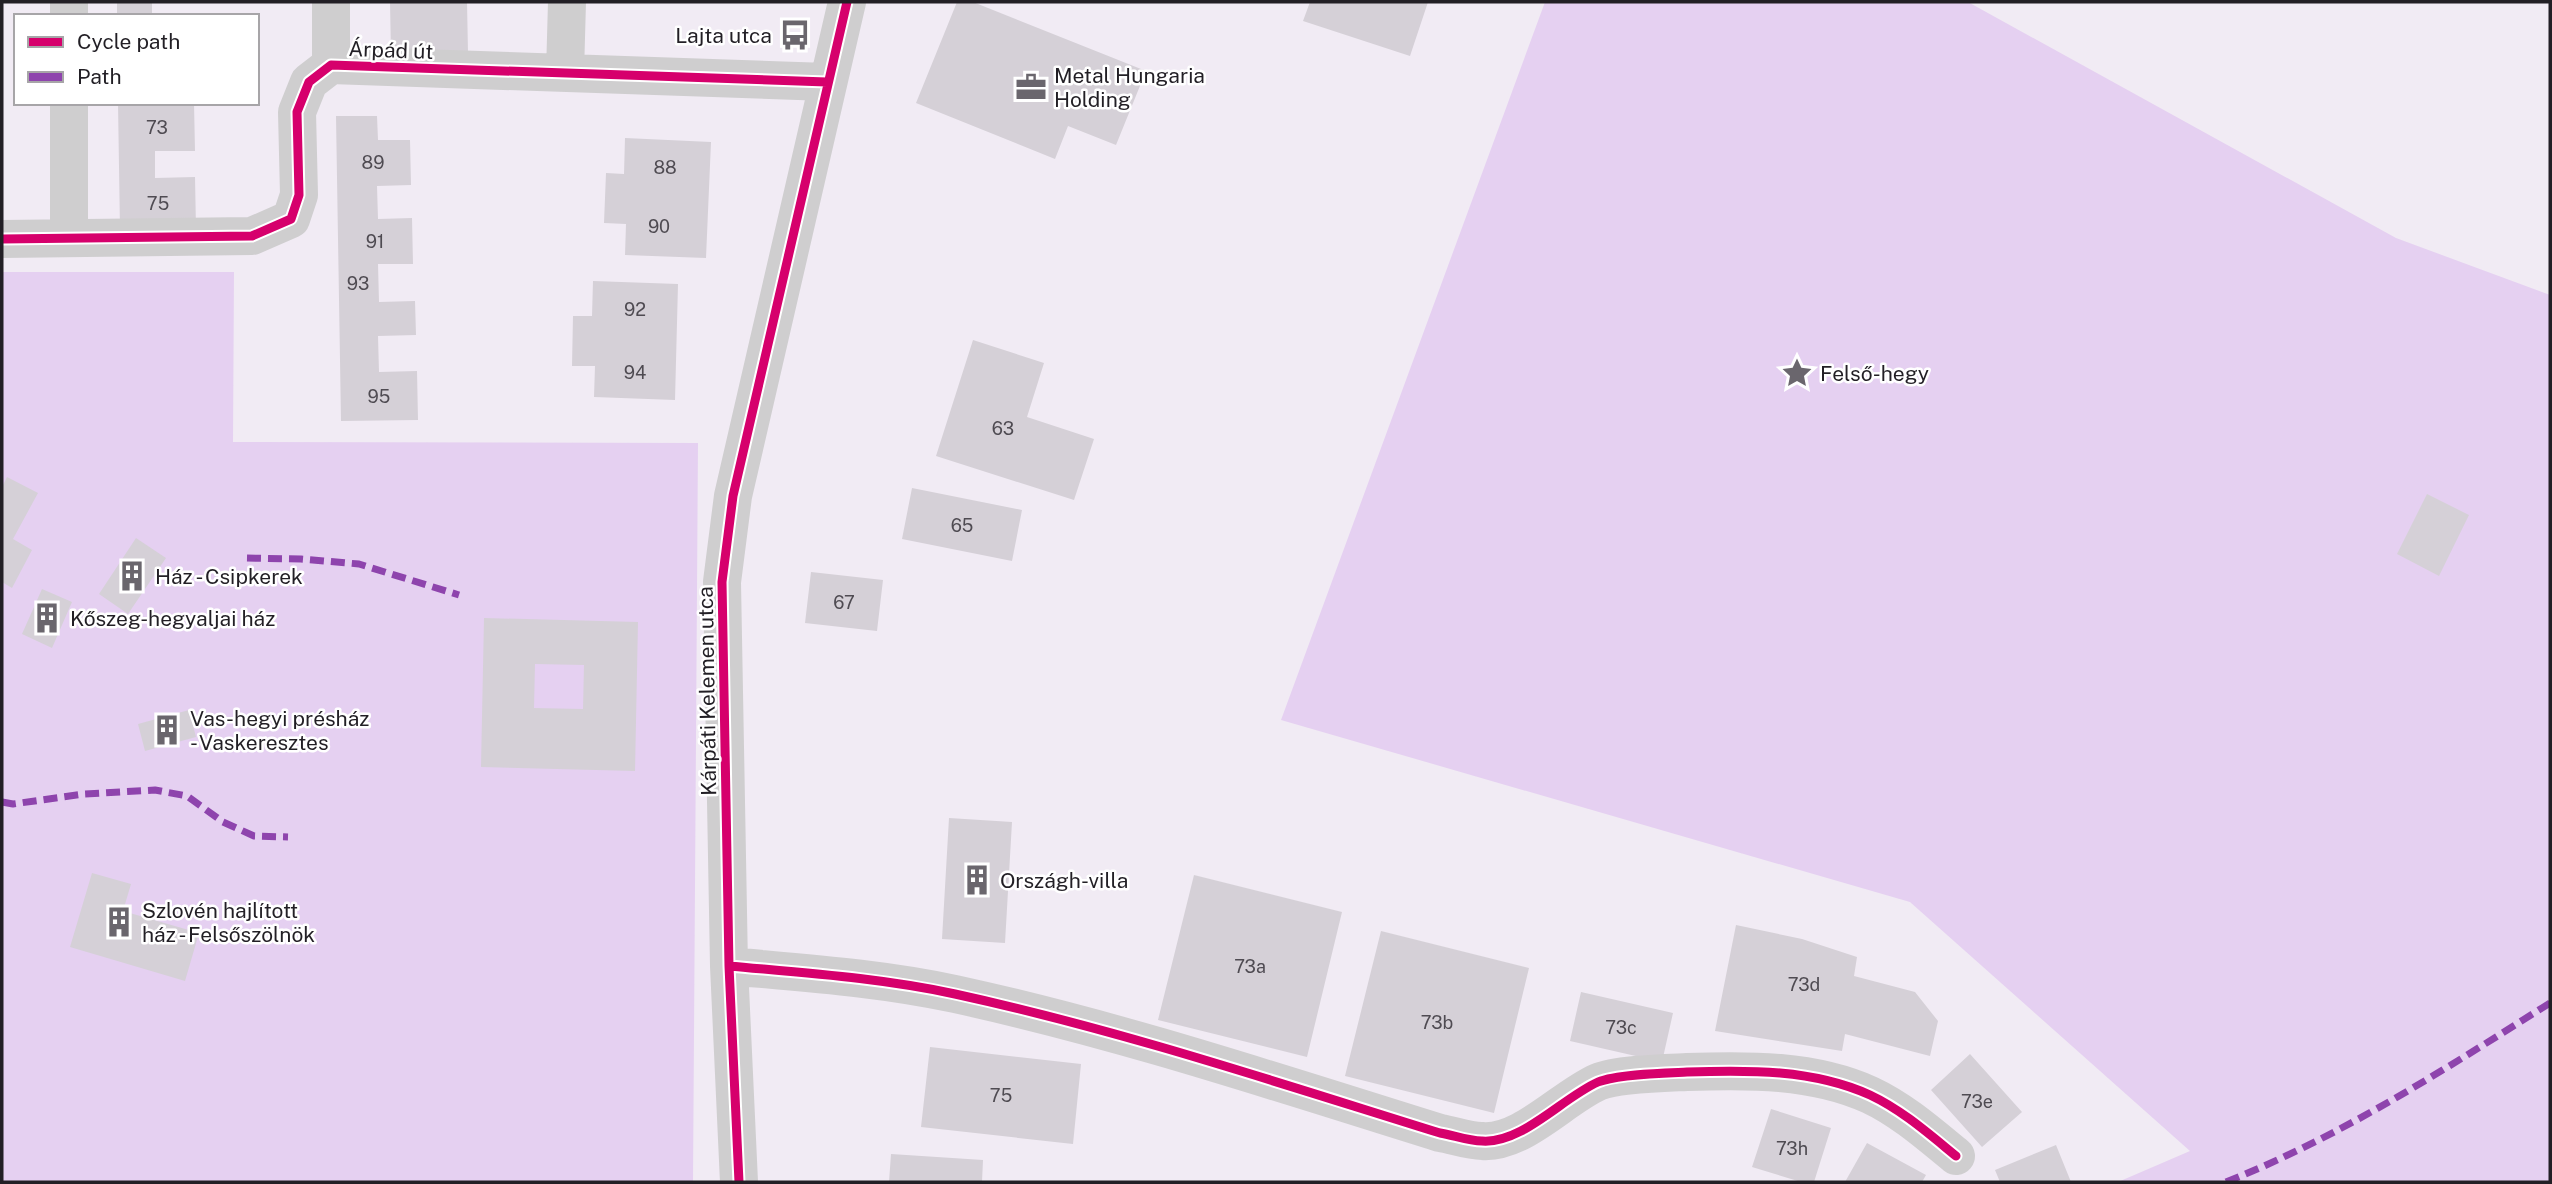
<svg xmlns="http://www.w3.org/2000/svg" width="2552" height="1184" font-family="'Public Sans',sans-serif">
	<rect width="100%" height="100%" fill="#f1ebf4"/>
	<path fill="#e5d0f1" d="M1545 2H1968L2396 238 2550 295V1182H2118L2190 1151 1910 902 1281 720Z
		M2 272H234L233 442 698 443 693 1182H2Z"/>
	<path fill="#d5d0d7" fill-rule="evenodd" d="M117 2H152V16H117Z
		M390 2H467L468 53 391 54Z
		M957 2H973L1146 71 1116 145 1068 126 1055 159 916 103Z
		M1310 2H1428L1410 56 1303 21Z
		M118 103H194L195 151H155V178L195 177 196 229 120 230Z
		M336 116H377L378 140H410L411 185 377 186 378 219 412 218 413 264H378L379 302 415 301 416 335 378 336 379 372 417 371 418 420 341 421Z
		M625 138 711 142 706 258 625 255 626 224 604 223 606 173 624 174Z
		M593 281 678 284 675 400 594 397 595 366H572L573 316H592Z
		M973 340 1044 363 1027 417 1094 439 1074 500 936 456Z
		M7 477 38 493 13 539 32 550 12 588 2 582V487Z
		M912 488 1022 510 1012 561 902 539Z
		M2427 494 2469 515 2439 576 2397 554Z
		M136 538 166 558 128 614 99 594Z
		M811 572 883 580 877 631 805 623Z
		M42 589 72 602 52 648 22 634Z
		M484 618 638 622 635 771 481 767ZM535 664 584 665 583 709 534 708Z
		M189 710 196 737 145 751 138 724Z
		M949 818 1012 822 1005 943 942 939Z
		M92 873 131 884 123 911 199 933 185 981 70 947Z
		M1194 875 1342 912 1307 1057 1158 1020Z
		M1736 925 1802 939 1857 957 1854 976 1915 992 1938 1021 1930 1056 1845 1034 1842 1051 1715 1031Z
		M1381 931 1529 968 1494 1113 1345 1076Z
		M1581 992 1673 1013 1662 1062 1570 1041Z
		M930 1047 1081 1064 1073 1144 921 1127Z
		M1970 1054 2022 1112 1982 1147 1931 1090Z
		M1771 1109 1831 1128 1814 1182H1801L1752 1167Z
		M1867 1143 1926 1175 1922 1182H1845Z
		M2056 1145 2071 1182H2000L1995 1170Z
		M891 1154 983 1160 982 1182H889Z"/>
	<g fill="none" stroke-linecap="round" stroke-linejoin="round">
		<path stroke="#cfcecf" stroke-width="38" d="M331 2V65
			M69 16V2
			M565 73 567 2
			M69 103V237
			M2 239 252 236 291 219 299 195 297 112 309 82 331 65 827 82
			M729 966C805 973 881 978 955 994 1120 1030 1279 1083 1440 1133 1453 1135 1468 1141 1482 1141 1522 1144 1562 1098 1598 1082 1617 1074 1666 1073 1687 1072 1748 1070 1813 1069 1870 1095 1902 1110 1929 1134 1956 1156
			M739 1182 729 966 722 582 733 496 847 2"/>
		<path stroke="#8e44ad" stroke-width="7" stroke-dasharray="14 7" stroke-linecap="butt" d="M247 558 301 559 359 564 459 595
			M2 802 13 804 84 794 155 790 187 796 223 822 254 836 288 837
			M2226 1182C2342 1136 2445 1069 2550 1003"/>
		<g stroke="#fff" stroke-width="13">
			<path id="cycleway" d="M2 239 252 236 291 219 299 195 297 112 309 82 331 65 827 82
				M729 966C805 973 881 978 955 994 1120 1030 1279 1083 1440 1133 1453 1135 1468 1141 1482 1141 1522 1144 1562 1098 1598 1082 1617 1074 1666 1073 1687 1072 1748 1070 1813 1069 1870 1095 1902 1110 1929 1134 1956 1156
				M739 1182 729 966 722 582 733 496 847 2"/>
		</g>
		<use href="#cycleway" stroke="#d6006c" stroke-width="9"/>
	</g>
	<defs>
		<g id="bus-bare" transform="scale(2.415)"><path d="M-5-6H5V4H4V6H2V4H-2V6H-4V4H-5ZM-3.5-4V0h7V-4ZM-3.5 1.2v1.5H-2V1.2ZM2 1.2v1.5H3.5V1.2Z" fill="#6a666d" stroke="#fff" stroke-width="2.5" paint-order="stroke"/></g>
		<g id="office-bare" transform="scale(2.415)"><path d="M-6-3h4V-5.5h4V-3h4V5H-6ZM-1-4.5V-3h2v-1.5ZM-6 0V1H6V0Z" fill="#6a666d" stroke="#fff" stroke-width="2.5" paint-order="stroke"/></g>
		<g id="sight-bare" transform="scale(2.415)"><path d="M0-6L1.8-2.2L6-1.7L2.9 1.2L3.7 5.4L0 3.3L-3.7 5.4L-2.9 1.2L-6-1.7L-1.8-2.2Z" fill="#6a666d" stroke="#fff" stroke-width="2.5" paint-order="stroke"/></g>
		<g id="building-bare" transform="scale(2.415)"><path d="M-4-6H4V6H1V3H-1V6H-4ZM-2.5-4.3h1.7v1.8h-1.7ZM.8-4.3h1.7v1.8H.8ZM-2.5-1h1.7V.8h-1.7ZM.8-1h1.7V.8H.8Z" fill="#6a666d" stroke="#fff" stroke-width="2.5" paint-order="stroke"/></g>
	</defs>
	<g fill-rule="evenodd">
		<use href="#bus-bare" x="795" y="35"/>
		<use href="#office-bare" x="1031" y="87"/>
		<use href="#sight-bare" x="1797" y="373"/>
		<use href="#building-bare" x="132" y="576"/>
		<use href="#building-bare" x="47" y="618"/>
		<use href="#building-bare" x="167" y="730"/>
		<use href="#building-bare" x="977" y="880"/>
		<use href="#building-bare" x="119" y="922"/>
	</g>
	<g text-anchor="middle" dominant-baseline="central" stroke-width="5" stroke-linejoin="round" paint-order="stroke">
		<g font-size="18" fill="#4f4b52">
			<text x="157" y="127">73</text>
			<text x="373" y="162">89</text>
			<text x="665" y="167">88</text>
			<text x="158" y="203">75</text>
			<text x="659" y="226">90</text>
			<text x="375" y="241">91</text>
			<text x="358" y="283">93</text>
			<text x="635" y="309">92</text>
			<text x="635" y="372">94</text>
			<text x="379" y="396">95</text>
			<text x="1003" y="428">63</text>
			<text x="962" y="525">65</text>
			<text x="844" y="602">67</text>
			<text x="1250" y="966">73a</text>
			<text x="1804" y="984">73d</text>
			<text x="1437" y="1022">73b</text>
			<text x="1621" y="1027">73c</text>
			<text x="1001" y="1095">75</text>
			<text x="1977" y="1101">73e</text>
			<text x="1792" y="1148">73h</text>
		</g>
		<g font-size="21" fill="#221f25" stroke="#fff" text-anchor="start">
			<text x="772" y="35" text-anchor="end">Lajta utca</text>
			<text x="1054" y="75">Metal Hungaria<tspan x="1054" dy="24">Holding</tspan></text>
			<text x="1820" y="373">Felső-hegy</text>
			<text x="155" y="576">Ház - Csipkerek</text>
			<text x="70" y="618">Kőszeg-hegyaljai ház</text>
			<text x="190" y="718">Vas-hegyi présház<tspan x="190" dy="24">- Vaskeresztes</tspan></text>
			<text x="1000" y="880">Országh-villa</text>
			<text x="142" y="910">Szlovén hajlított<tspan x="142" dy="24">ház - Felsőszölnök</tspan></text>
		</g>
		<g font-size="21" fill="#221f25" stroke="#fff">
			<text transform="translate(391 50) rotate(2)">Árpád út</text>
			<text transform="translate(707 691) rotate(-91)">Kárpáti Kelemen utca</text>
		</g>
	</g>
	<rect width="2552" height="1184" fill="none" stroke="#221f25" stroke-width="7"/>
	<rect x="14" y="14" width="245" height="91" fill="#ffffff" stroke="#a7a5a8" stroke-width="2"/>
	<rect x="28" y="37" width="35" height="10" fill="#d6006c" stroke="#a7a5a8" stroke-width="2"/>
	<text x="77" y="49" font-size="21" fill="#221f25">Cycle path</text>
	<rect x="28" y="72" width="35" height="10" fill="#8e44ad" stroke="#a7a5a8" stroke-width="2"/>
	<text x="77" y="84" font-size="21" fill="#221f25">Path</text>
</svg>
